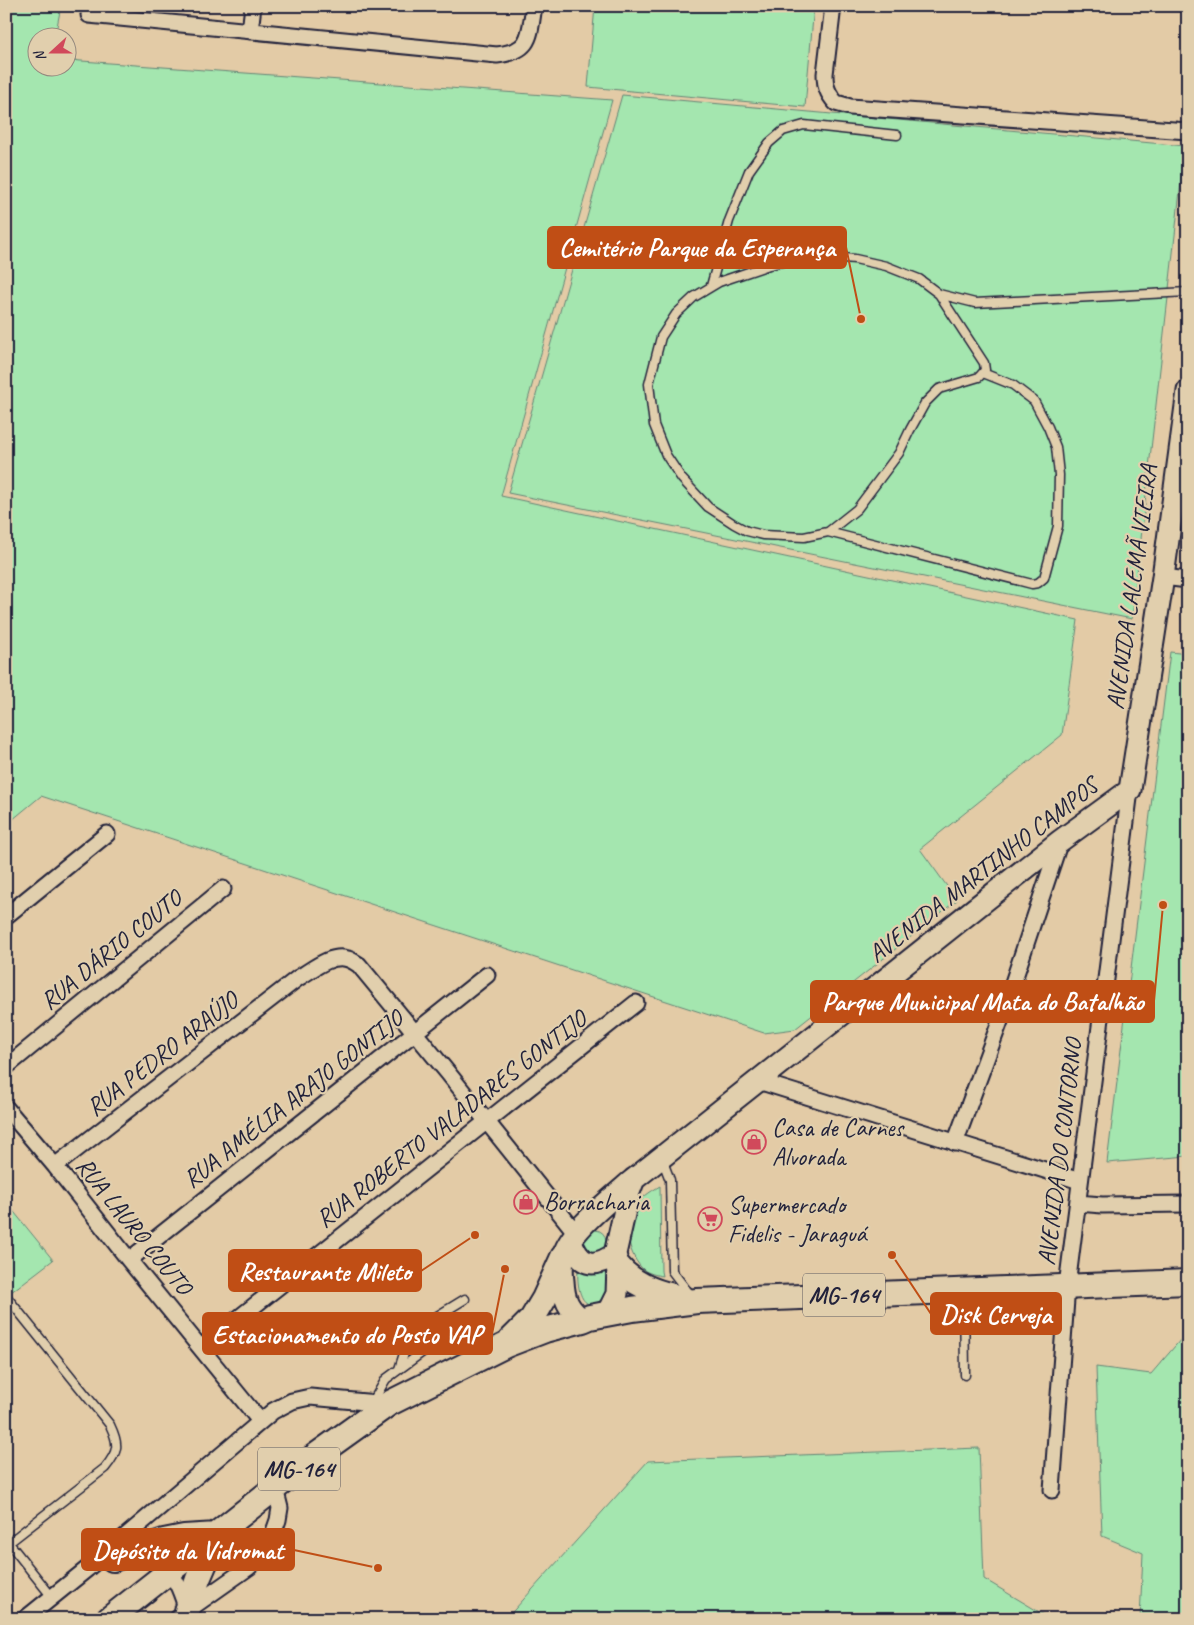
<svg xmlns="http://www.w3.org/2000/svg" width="1194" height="1625" font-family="Caveat,sans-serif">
	<rect width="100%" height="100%" fill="#e3cba6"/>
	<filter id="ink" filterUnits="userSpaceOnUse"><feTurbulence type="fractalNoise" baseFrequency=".02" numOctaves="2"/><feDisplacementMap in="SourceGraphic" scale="10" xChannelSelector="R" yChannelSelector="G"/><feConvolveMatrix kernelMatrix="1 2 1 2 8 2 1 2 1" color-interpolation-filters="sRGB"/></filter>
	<g filter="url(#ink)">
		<path fill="#a4e6af" stroke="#638475" d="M6 6H61L55 37 38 38V68H68V60L612 100 501 496 1078 620 1062 735 920 849 957 900 795 1029 764 1033 41 796 6 825Z
			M595 6H814L805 107 588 87Z
			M622 95 1185 146 1132 619 508 493Z
			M1170 652 1188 654V1156L1107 1163Z
			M660 1186 661 1271 662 1276C656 1275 648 1273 644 1270 628 1256 623 1226 634 1208 640 1198 650 1192 660 1186Z
			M6 1202 53 1260 6 1296Z
			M584 1241a11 11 0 1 1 22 0a11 11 0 1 1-22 0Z
			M578 1269 596 1275 608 1271 609 1291C586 1321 576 1294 578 1269Z
			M1188 1331V1619H1140L1143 1553 1102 1536 1096 1367 1151 1374Z
			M979 1448 984 1579 1051 1619H506L648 1461Z"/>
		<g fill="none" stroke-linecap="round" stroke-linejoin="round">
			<g stroke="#22223b" stroke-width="11">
				<path id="service" d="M711 286 729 221 749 171 769 143 783 131 804 125 897 135
					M939 294 984 363 985 370 979 377 939 389 925 403 910 430 899 453 857 509 828 532 804 537 763 535 747 531 734 524 708 507 682 479 666 455 654 425 649 384 661 337 676 314 694 297 719 282 769 265 796 259 819 256 855 259 886 266 919 279 939 294 975 303 1188 292
					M828 532 1032 584 1038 583 1044 578 1058 526 1059 475 1056 447 1048 427 1034 401 1013 385 983 373
					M662 1159 670 1180 672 1271 688 1292
					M964 1294 965 1375
					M6 1296 110 1425C119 1444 119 1451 105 1468L6 1545
					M446 1341 482 1322
					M399 1369 411 1332 465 1299
					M372 1403 386 1379 424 1351 446 1341 484 1348
					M9 1543 52 1597"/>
			</g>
			<g stroke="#22223b" stroke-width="19">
				<path id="minor" d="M833 6 825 74C825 87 828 94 836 103L850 107 1188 131
					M89 15 497 55C532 51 529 36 534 6
					M250 31 253 6
					M1163 577 1188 580
					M6 916 107 834
					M6 1067 223 889
					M758 1081 1080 1181
					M6 1108 55 1166 129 1260 260 1421
					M955 1143 1002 1016 1060 841
					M55 1166 298 978C312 970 331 953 348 959 352 960 356 963 359 965L448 1073 576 1233
					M1078 1203 1102 1205 1188 1204
					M129 1260 487 975
					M201 1348 636 1003
					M1052 1490 1067 1286 1130 790
					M131 1558C168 1556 178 1579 187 1611L177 1619
					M188 1610 249 1567 260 1557 270 1543 278 1520 280 1508 275 1488
					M25 1619 87 1569 273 1411 292 1401 310 1397 388 1404"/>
			</g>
			<g stroke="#22223b" stroke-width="25">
				<path id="secondary" d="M571 1241C580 1266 593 1269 615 1254
					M607 1314 617 1294 618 1266 615 1254 629 1192 634 1179
					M583 1320C568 1309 564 1300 563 1281 562 1274 562 1266 563 1258 567 1233 609 1201 628 1184L1060 841 1130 790 1163 577 1188 391"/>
			</g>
			<g stroke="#22223b" stroke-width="28">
				<path id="primary" d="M618 1266C633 1285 660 1294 683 1298
					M511 1340 532 1319 544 1299 563 1257
					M113 1559 164 1541 184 1537 217 1535 198 1579 187 1611
					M109 1619 314 1457 388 1404 506 1345 545 1330 583 1320 590 1317 632 1309 697 1301 1188 1282"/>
			</g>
			<use href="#service" stroke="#e1cfad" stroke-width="8"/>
			<use href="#minor" stroke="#e1cfad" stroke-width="15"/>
			<use href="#secondary" stroke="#e1cfad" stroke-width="21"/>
			<use href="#primary" stroke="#e1cfad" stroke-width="24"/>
		</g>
	</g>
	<defs>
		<g id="shop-ring" transform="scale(1.25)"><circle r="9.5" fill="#e1cfad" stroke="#d1495b" stroke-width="1.5"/><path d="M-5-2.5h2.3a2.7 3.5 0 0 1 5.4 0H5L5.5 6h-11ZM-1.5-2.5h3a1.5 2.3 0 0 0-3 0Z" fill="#d1495b"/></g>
		<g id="supermarket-ring" transform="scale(1.25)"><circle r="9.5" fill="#e1cfad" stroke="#d1495b" stroke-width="1.5"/><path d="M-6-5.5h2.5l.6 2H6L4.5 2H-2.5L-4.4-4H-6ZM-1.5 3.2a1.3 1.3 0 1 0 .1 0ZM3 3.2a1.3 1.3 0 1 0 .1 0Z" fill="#d1495b"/></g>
	</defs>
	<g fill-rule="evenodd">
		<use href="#shop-ring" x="754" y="1142"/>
		<use href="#shop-ring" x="526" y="1202"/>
		<use href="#supermarket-ring" x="710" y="1219"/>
	</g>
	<g text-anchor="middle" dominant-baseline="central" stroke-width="4.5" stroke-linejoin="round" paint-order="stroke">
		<g fill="#e1cfad" stroke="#5b565d" stroke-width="1">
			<rect x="803" y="1273.5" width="82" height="43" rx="4"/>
			<rect x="258" y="1447.5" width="82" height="43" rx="4"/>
		</g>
		<g font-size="24" font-weight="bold" fill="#22223b">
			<text x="844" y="1295">MG-164</text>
			<text x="299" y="1469">MG-164</text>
		</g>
		<g font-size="25" fill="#22223b" stroke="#e1cfad">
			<text transform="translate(1132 587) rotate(-82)">AVENIDA LALEMÃ VIEIRA</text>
			<text transform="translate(983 870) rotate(-38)">AVENIDA MARTINHO CAMPOS</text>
			<text transform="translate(111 950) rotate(-39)">RUA DÁRIO COUTO</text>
			<text transform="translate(162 1054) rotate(-38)">RUA PEDRO ARAÚJO</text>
			<text transform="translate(293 1099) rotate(-38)">RUA AMÉLIA ARAJO GONTIJO</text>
			<text transform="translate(451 1119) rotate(-38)">RUA ROBERTO VALADARES GONTIJO</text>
			<text transform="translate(1060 1152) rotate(-83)">AVENIDA DO CONTORNO</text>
			<text transform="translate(134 1226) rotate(51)">RUA LAURO COUTO</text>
		</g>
		<g font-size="25" fill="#22223b" stroke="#e1cfad" text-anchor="start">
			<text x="772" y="1128">Casa de Carnes<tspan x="772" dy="29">Alvorada</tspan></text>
			<text x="544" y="1202">Borracharia</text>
			<text x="728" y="1205">Supermercado<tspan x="728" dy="29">Fidelis - Jaraguá</tspan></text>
		</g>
	</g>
	<path fill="none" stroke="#c04e15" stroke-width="2" d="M861 319L846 247M1163 905L1154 1001M475 1235L421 1271M892 1255L931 1314M505 1269L492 1334M378 1568L294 1550"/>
	<g fill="#c04e15" stroke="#e1cfad" stroke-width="2">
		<circle cx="861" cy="319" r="5"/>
		<circle cx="1163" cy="905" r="5"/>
		<circle cx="475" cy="1235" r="5"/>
		<circle cx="892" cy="1255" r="5"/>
		<circle cx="505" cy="1269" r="5"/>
		<circle cx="378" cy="1568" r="5"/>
	</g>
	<g fill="#c04e15" stroke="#c04e15" stroke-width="2">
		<rect x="548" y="227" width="298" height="41" rx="5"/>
		<rect x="811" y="981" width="343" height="41" rx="5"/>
		<rect x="229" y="1250" width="192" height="41" rx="5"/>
		<rect x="931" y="1293" width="130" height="41" rx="5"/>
		<rect x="203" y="1313" width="289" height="41" rx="5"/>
		<rect x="82" y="1529" width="212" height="41" rx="5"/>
	</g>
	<g font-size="26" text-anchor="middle" font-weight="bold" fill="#fff">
		<text x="697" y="256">Cemitério Parque da Esperança</text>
		<text x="983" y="1010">Parque Municipal Mata do Batalhão</text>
		<text x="325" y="1280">Restaurante Mileto</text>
		<text x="996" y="1323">Disk Cerveja</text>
		<text x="347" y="1343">Estacionamento do Posto VAP</text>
		<text x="188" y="1559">Depósito da Vidromat</text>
	</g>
	<rect width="1194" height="1625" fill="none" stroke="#e1cfad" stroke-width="25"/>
	<rect x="12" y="12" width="1169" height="1600" fill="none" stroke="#22223b" stroke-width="2" filter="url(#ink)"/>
	<g transform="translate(52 52) rotate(249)"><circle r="24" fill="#e1cfad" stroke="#958a7f"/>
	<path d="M0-4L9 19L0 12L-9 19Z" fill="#d1495b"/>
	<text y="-8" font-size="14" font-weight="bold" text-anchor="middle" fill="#22223b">N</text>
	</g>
</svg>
